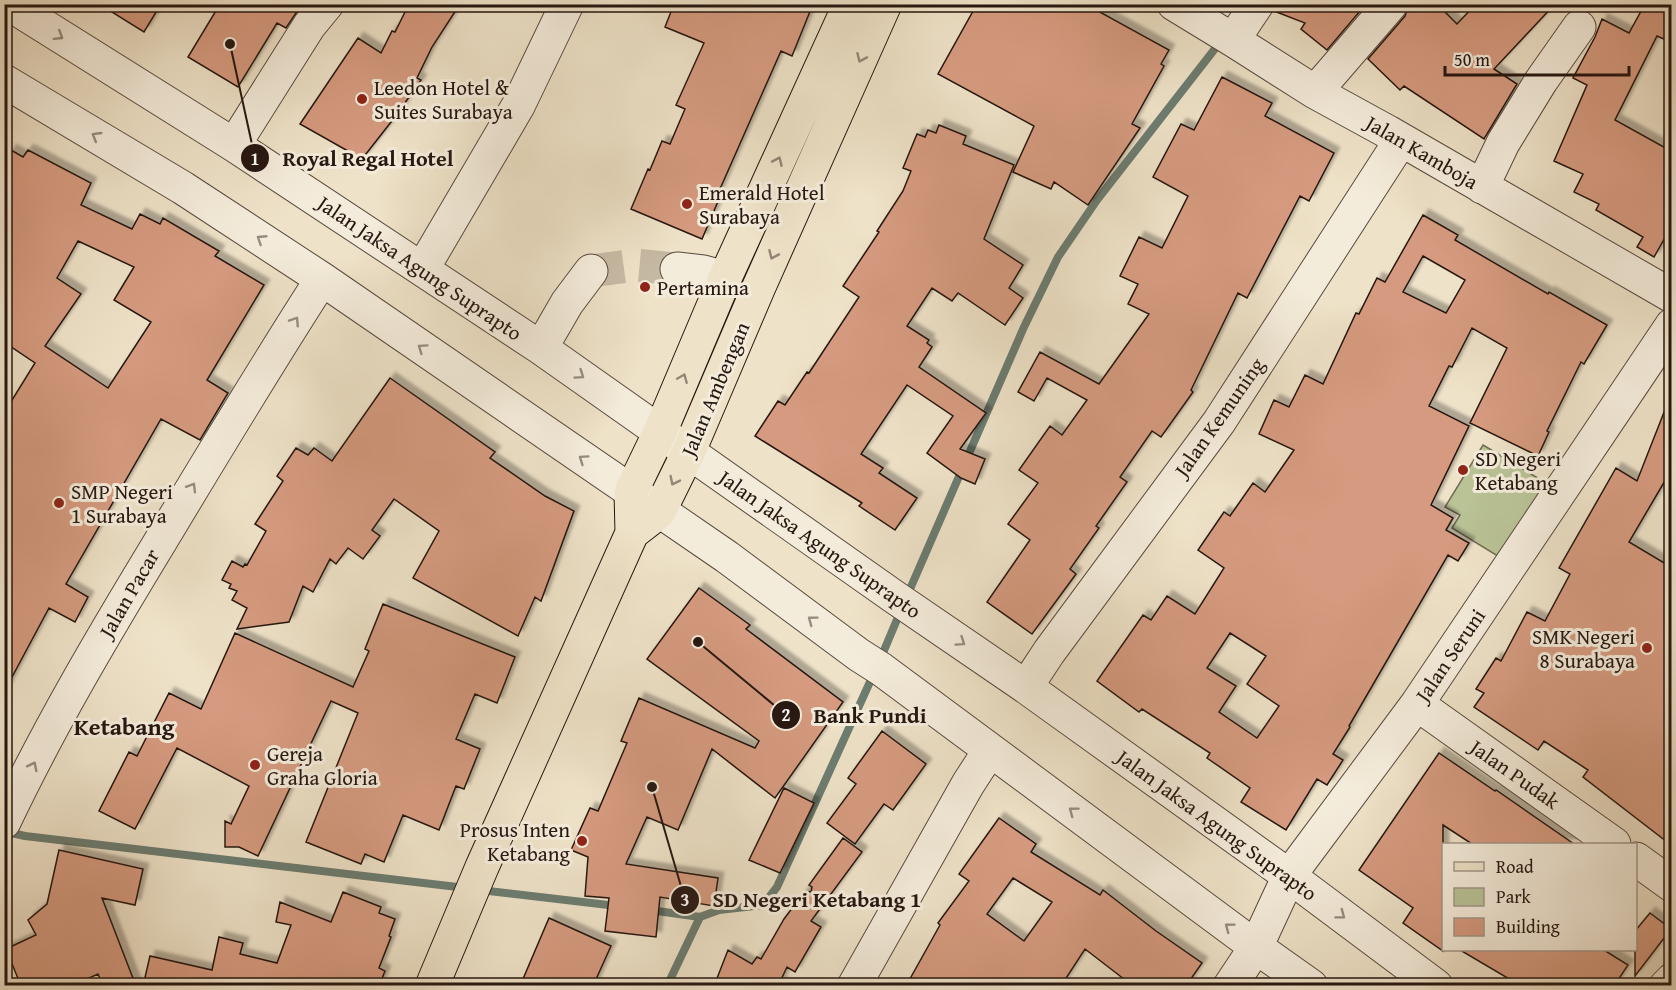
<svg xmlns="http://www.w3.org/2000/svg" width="1676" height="990" font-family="'Gentium Book Plus',serif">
	<defs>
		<filter id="shadow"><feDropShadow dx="5.5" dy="-5.5" stdDeviation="1.5" flood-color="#0004"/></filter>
	</defs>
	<rect width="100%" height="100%" fill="#eee2c8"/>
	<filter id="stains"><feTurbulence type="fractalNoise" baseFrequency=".00333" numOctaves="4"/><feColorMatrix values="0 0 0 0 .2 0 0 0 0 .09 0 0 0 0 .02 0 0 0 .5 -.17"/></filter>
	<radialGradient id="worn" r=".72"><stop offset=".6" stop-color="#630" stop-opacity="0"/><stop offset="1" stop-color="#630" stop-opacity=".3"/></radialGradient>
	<path fill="#b9c396" stroke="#706d54" stroke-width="1.5" d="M1483 445 1546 483 1501 558 1452 528 1460 515 1445 507Z"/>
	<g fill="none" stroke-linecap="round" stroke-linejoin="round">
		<path stroke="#6c7c70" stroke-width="8" d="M907 596 1024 327 1058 257 1097 200 1221 41
			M880 660 901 610
			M7 832 25 836 466 888
			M480 890 617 906
			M650 910 700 917 719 910 763 905 777 887 874 673
			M667 986 700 917"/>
	</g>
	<path fill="#d59a7f" stroke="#261711" stroke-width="1.5" fill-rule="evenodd" filter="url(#shadow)" d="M99 4H161L144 32Z
		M220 4H302L286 28 277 23 238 87 188 57Z
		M409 4H460L432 47 417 78 421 80 395 117 362 159 300 124 358 38 381 53 392 31 395 32Z
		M674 4H813L792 56 781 51 716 198 719 199 702 239 631 209 648 169 650 170 662 141 670 144 685 109 676 105 704 43 665 27Z
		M977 4H1099L1096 10 1169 50 1161 64 1164 66 1132 124 1140 128 1088 205 1054 182 1051 189 1013 172 1034 126 938 74Z
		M1276 4H1366L1327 50 1301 29 1305 23 1274 11Z
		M1409 4H1437L1457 24 1476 4H1555L1494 69 1517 84 1484 139 1404 86 1400 90 1368 59 1405 16Z
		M1645 4H1671V30L1666 40 1657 36 1615 120 1671 151V227L1654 257 1637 247 1643 237 1596 210 1599 204 1574 192 1583 174 1554 161 1587 85 1573 78 1595 37 1602 19 1629 33Z
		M1222 77 1272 103 1265 116 1334 153 1309 201 1300 196 1247 298 1238 293 1191 390 1193 392 1161 437 1152 431 1120 477 1127 482 1096 526 1099 528 1070 569 1076 574 1032 634 987 602 1030 540 1008 524 1038 483 1019 470 1050 426 1062 435 1087 400 1047 378 1034 401 1018 392 1040 352 1099 384 1149 314 1128 304 1138 284 1120 276 1139 237 1162 248 1188 196 1153 177 1181 124 1194 130Z
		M939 125 966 136 963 144 1014 165 984 239 1023 265 1009 288 1023 298 1005 325 958 293 952 301 932 288 907 326 929 340 927 343 932 347 919 367 986 413 960 449 985 459 975 484 961 478 927 453 953 416 907 385 861 454 883 468 879 473 917 498 895 530 859 506 862 503 755 436 778 401 785 405 807 372 809 373 859 297 843 286 879 232 877 231 903 191 911 171 903 168 917 134 925 137 928 130 936 133Z
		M11 150 23 157 28 150 91 183 81 205 132 229 140 214 160 224 163 218 219 251 215 256 264 285 207 380 228 393 200 440 161 419 66 584 88 597 75 622 49 608 4 692V413L35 363 4 342V161ZM78 241 134 267 114 300 151 322 108 388 45 346 81 294 57 278Z
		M1423 215 1458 235 1455 240 1548 294 1549 292 1607 325 1584 364 1581 362 1547 431 1549 432 1538 456 1470 423 1507 348 1472 328 1452 367 1449 366 1429 406 1469 426 1431 505 1453 518 1446 530 1469 543 1458 561 1448 555 1349 726 1350 727 1333 754 1343 760 1327 785 1317 779 1286 830 1241 802 1250 788 1207 758 1210 753 1142 709 1139 712 1097 681 1143 615 1151 620 1167 596 1195 614 1224 568 1198 550 1224 512 1230 516 1253 483 1265 492 1294 450 1259 434 1274 400 1289 407 1305 375 1323 384 1356 313 1359 314 1377 278 1385 282ZM1423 256 1465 280 1446 313 1403 292ZM1230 633 1266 656 1247 684 1279 706 1257 738 1219 712 1236 686 1207 668Z
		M390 378 495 452 490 458 545 496 574 511 541 601 535 597 518 636 413 578 439 531 394 499 372 530 380 536 363 559 348 548 336 564 330 559 313 592 303 586 289 622 237 629 247 608 232 600 237 591 229 588 231 584 222 580 232 561 243 567 245 564 247 565 266 531 255 524 283 481 277 476 296 448 308 455 314 448 332 461Z
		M1670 397 1671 398V481L1666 479 1629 542 1671 567V845L1583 777 1588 770 1544 741 1538 750 1474 707 1484 693 1476 689 1496 658 1501 661 1527 612 1545 621 1570 574 1559 568 1616 468 1637 481Z
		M699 588 750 625 746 629 843 702 775 798 712 749 678 830 647 817 626 864 718 878 714 906 660 897 656 937 605 931 609 898 585 896 588 857 571 850 590 808 598 811 627 743 621 741 639 698 755 748 759 741 647 659Z
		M383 604 515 657 497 703 475 694 456 739 480 749 464 789 456 786 439 830 403 815 384 862 365 854 361 864 306 842 358 713 331 701 258 856 239 847H225V821L231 824 249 786 177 748 135 829 99 811 129 752 137 756 169 693 201 709 235 633 353 687 369 651 365 649Z
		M882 731 926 764 893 810 884 804 855 844 827 823 856 784 848 778Z
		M1439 753 1495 791 1496 790 1574 844H1472L1443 825V951L1403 923 1413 908 1359 870Z
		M784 788 814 803 780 873 749 860Z
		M999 818 1036 844 1031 852 1100 895 1103 890 1156 931 1202 963 1186 986H1133L1085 949 1061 986H906L940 925 938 923 969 881 959 874ZM1013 878 1052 902 1024 941 987 914Z
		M843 838 862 852 811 921 821 927 795 972 787 967 780 982 787 986H714L728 950 752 964 757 957 761 959 784 919 805 891 811 892 812 887 809 885Z
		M59 850 143 869 135 905 102 898 136 986H103L98 974 71 986H21L6 949 36 935 28 920 47 904Z
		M343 892 381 907 379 913 395 919 389 936 391 937 379 968 385 971 379 986H143L150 956 212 970 219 937 243 943 240 954 277 963 291 925 276 922 280 902 331 922Z
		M1650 913 1671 929 1635 976V931Z
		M549 918 611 946 593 986H520Z
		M1460 950H1604L1628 965 1614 986H1521Z"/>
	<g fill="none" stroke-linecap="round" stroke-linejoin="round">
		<path stroke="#c6b9a3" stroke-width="33" stroke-dasharray="33 16" stroke-linecap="butt" d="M591 271 635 265 677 269"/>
		<g stroke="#584a3f" stroke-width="35">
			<path id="minor" d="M9 4 234 145 541 348 893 596 1026 687 1289 876 1436 986
				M1174 4 1233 40 1315 92 1388 132 1672 296
				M1233 40 1257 4
				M4 81 183 188 322 279 727 557 859 655 881 669 1256 947 1311 986
				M1315 92 1391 4
				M234 145 309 26 327 4
				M1482 187 1503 143 1541 81 1579 27
				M423 268 518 106 567 4
				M677 269 703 272 725 278
				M541 348 567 303 591 271
				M1026 687 1049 652 1219 422 1401 140
				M1417 704 1614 844
				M4 822C49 727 103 636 157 547 211 457 265 367 322 279
				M1636 859 1672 885
				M854 986 968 784 990 750
				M1230 986 1256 947 1289 876 1417 704 1672 325
				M1666 986 1672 980"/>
		</g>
		<g stroke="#261711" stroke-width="35">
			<path id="major" d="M632 533 659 512 689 451 758 289 885 4
				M432 986 482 867 632 533 631 492 660 432 725 278 850 4"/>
		</g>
		<use href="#minor" stroke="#f4ecdb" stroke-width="33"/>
		<use href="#major" stroke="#eee2c8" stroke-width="33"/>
	</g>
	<defs><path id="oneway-chevron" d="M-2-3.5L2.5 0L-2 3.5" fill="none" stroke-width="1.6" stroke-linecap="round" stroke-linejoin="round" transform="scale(1.5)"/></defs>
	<g stroke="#978c80">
		<use href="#oneway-chevron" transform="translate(59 36) rotate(32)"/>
		<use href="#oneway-chevron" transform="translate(96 136) rotate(-149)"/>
		<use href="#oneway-chevron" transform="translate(261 239) rotate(-147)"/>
		<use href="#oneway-chevron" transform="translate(295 321) rotate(-57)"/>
		<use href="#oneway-chevron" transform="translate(422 348) rotate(-145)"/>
		<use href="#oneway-chevron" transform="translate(580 375) rotate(35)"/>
		<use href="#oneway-chevron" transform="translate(583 459) rotate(-145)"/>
		<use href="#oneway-chevron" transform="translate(192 487) rotate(-59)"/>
		<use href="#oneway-chevron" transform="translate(812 620) rotate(-143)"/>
		<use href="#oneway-chevron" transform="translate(961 642) rotate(34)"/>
		<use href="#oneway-chevron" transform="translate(33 766) rotate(-63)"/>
		<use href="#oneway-chevron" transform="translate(1073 811) rotate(-143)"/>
		<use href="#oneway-chevron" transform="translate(1341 915) rotate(37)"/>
		<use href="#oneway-chevron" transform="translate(1229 927) rotate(-143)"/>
	</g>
	<g stroke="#948776">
		<use href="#oneway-chevron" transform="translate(861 58) rotate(114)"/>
		<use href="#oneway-chevron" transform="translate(778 161) rotate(-66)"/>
		<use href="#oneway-chevron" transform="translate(773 255) rotate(114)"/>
		<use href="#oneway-chevron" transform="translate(683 378) rotate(-67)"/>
		<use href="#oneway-chevron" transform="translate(674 481) rotate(116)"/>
	</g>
	<g fill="#8f2418" stroke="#f4ecdb" stroke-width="2">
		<circle cx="362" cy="99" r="6"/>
		<circle cx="687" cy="204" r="6"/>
		<circle cx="645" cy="287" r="6"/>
		<circle cx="1463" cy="470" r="6"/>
		<circle cx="59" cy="503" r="6"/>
		<circle cx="1647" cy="648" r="6"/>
		<circle cx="255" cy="765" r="6"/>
		<circle cx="582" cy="841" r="6"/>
	</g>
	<g text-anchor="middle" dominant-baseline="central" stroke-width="6" stroke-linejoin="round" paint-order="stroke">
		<g font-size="21" fill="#261711" stroke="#f4ecdb" text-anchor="start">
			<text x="374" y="87">Leedon Hotel &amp;<tspan x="374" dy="24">Suites Surabaya</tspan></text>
			<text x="699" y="192">Emerald Hotel<tspan x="699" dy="24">Surabaya</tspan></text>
			<text x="657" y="287">Pertamina</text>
			<text x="1475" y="458">SD Negeri<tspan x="1475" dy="24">Ketabang</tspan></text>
			<text x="71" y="491">SMP Negeri<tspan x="71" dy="24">1 Surabaya</tspan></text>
			<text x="1635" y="636" text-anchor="end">SMK Negeri<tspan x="1635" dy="24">8 Surabaya</tspan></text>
			<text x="267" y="753">Gereja<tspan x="267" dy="24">Graha Gloria</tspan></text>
			<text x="570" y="829" text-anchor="end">Prosus Inten<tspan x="570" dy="24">Ketabang</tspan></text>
		</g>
		<g font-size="21" fill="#261711" stroke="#f4ecdb">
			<text transform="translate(1422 152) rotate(30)">Jalan Kamboja</text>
			<text transform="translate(420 268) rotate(34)">Jalan Jaksa Agung Suprapto</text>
			<text transform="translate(715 389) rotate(-67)">Jalan Ambengan</text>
			<text transform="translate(1219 417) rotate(-55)">Jalan Kemuning</text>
			<text transform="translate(820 544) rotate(35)">Jalan Jaksa Agung Suprapto</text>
			<text transform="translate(129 593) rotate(-60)">Jalan Pacar</text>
			<text transform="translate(1450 655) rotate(-56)">Jalan Seruni</text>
			<text transform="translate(1515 774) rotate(35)">Jalan Pudak</text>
			<text transform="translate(1217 825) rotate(36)">Jalan Jaksa Agung Suprapto</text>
		</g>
		<g font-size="24" font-weight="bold" fill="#261711" stroke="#f4ecdb">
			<text x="124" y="726">Ketabang</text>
		</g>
	</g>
	<path fill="none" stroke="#261711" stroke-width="2" d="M230 44L255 158M698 642L786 715M652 787L685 900"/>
	<g fill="#261711" stroke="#f4ecdb" stroke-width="2">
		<circle cx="230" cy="44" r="6"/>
		<circle cx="698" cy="642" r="6"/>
		<circle cx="652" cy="787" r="6"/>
		<circle cx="255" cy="158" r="15"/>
		<circle cx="786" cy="715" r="15"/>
		<circle cx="685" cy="900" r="15"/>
	</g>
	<g font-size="18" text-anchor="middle" font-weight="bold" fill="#fff">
		<text x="255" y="165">1</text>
		<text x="786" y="721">2</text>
		<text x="685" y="906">3</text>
	</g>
	<g font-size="22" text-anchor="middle" font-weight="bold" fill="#261711" stroke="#f4ecdb" stroke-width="6" stroke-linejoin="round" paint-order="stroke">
		<text x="368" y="166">Royal Regal Hotel</text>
		<text x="870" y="723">Bank Pundi</text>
		<text x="817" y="907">SD Negeri Ketabang 1</text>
	</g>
	<rect width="1676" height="990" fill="none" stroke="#eee2c8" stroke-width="24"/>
	<rect x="6" y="6" width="1664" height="978" fill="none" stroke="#261711" stroke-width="3"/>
	<rect x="12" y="12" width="1652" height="966" fill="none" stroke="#261711" stroke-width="1.5"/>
	<rect x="1442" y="843" width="195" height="108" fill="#f4ecdb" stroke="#a2978a" stroke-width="1.5"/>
	<rect x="1454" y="862" width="30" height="9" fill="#eee2c8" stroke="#a2978a" stroke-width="1.5"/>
	<text x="1496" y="873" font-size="18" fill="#261711">Road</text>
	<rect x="1454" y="888" width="30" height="18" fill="#b9c396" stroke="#a2978a" stroke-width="1.5"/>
	<text x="1496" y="903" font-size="18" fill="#261711">Park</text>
	<rect x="1454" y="918" width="30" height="18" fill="#d59a7f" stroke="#a2978a" stroke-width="1.5"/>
	<text x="1496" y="933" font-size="18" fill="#261711">Building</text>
	<path d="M1445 66v9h184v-9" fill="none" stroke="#261711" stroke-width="3"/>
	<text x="1454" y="66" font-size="18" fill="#261711" stroke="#f4ecdb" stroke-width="4.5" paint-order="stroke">50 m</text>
	<rect width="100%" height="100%" filter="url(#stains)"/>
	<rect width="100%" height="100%" fill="url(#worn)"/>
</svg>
